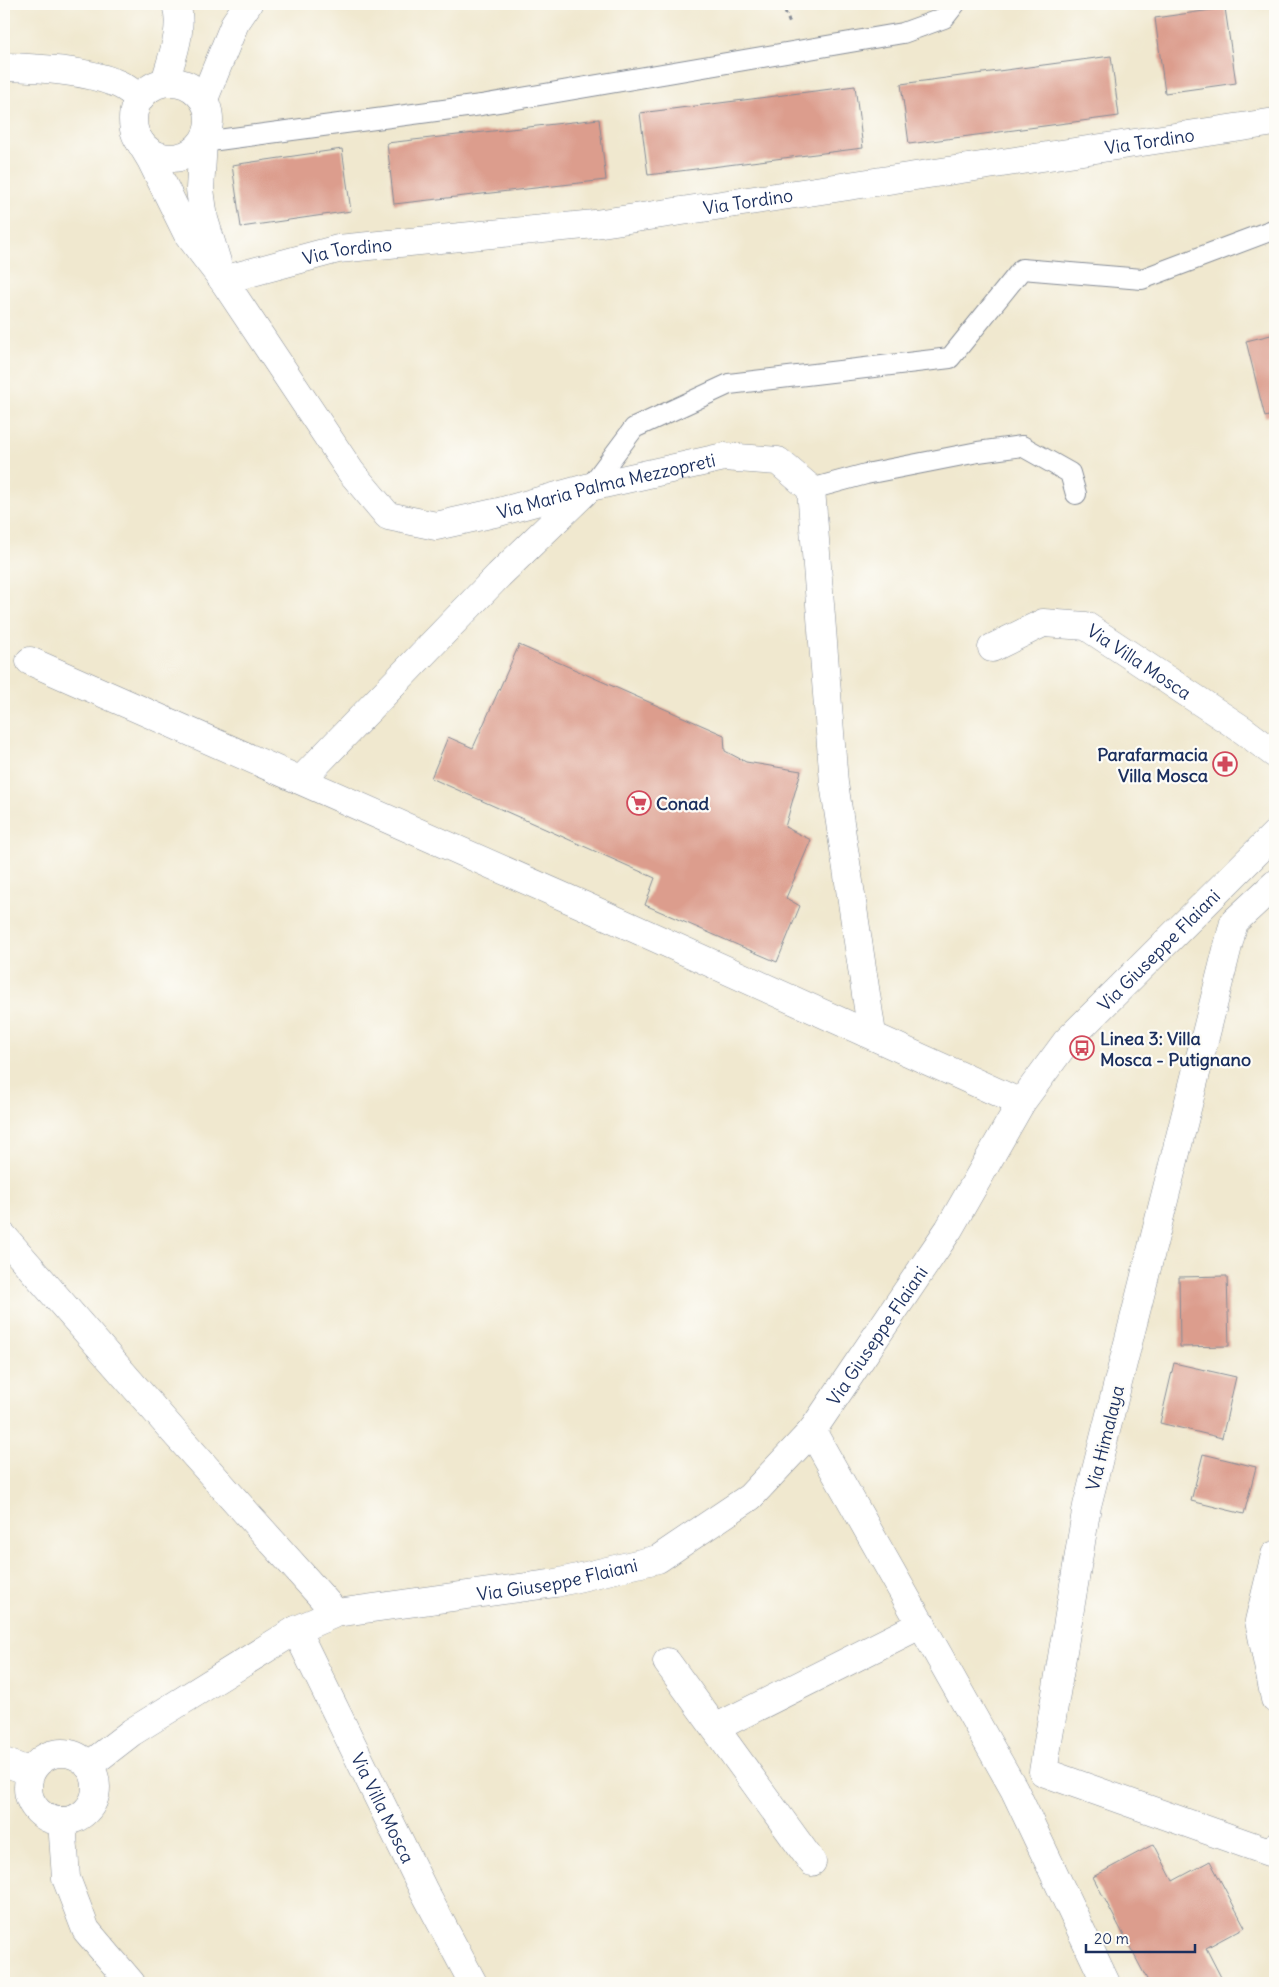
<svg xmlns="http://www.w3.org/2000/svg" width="1279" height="1987" font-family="Delius,sans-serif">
	<rect width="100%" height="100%" fill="#fdfcf7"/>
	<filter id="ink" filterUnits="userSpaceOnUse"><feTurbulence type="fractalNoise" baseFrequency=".02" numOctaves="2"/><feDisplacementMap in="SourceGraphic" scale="10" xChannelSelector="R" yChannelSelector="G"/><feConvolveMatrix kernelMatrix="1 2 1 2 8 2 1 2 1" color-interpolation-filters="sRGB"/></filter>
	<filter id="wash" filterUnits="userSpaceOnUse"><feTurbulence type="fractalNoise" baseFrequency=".0096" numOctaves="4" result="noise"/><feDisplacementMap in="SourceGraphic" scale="20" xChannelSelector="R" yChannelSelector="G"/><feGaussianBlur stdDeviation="1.12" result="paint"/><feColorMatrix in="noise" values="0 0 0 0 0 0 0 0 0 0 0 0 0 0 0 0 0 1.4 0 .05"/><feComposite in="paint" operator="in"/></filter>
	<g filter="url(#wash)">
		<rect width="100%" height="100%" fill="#f0e8cf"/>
		<g id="blocks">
			<path fill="#dc9d8d" d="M1225 8 1236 83 1165 93 1155 18Z
				M1111 56 1119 116 909 144 901 84Z
				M855 86 863 148 648 175 640 113Z
				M599 119 606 180 394 204 387 143Z
				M342 149 351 211 241 227 232 165Z
				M1275 334V414L1265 417 1246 341Z
				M519 645 724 735 725 751 746 762 801 771 785 827 811 840 786 898 800 906 777 962 645 905 655 878 431 778 448 737 473 748Z
				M1227 1276 1229 1346 1180 1347 1179 1277Z
				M1174 1363 1236 1377 1222 1438 1160 1423Z
				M1203 1454 1256 1467 1244 1514 1191 1501Z
				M1154 1844 1173 1881 1210 1861 1245 1927 1206 1948 1224 1983H1149L1093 1877Z"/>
		</g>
	</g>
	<g filter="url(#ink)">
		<use href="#blocks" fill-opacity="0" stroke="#868c96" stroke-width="1"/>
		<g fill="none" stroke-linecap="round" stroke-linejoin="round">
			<g stroke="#868c96" stroke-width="22">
				<path id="lane" d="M203 142 481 105 903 33 944 18 955 4
					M590 487 634 428 729 384 950 358 1022 269 1142 279 1275 229
					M811 489 866 474 978 452 1022 446 1070 473 1076 494"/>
			</g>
			<g stroke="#868c96" stroke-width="29">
				<g id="street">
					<path d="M4 67C39 68 84 70 116 83 125 86 132 93 140 98"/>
					<circle cx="171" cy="120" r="38"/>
					<path d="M165 82C172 57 184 29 176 4"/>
					<path d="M204 99 235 23 248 4"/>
					<path id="s1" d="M139 140 151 160 187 233 223 280 351 472 388 516 436 526 499 512 590 487 724 457 778 461 811 489 834 783 872 1034"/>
					<path d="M203 142 200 189 204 219 217 262"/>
					<path id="s2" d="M223 280 338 249 595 224 1275 122"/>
					<path id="s3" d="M992 648 1043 623 1086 626 1243 730 1275 754"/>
					<path d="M30 661 587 907 1021 1103"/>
					<path d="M301 780 499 575 588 489"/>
					<path d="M1275 884 1234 922 1087 1506 1043 1772 1269 1852 1275 1847"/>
					<path d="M4 1237 174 1432 336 1613"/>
					<path d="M812 1431 1014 1789 1106 1983"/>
					<path d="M1275 1555 1259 1621 1275 1699"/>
					<path id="s4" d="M296 1630 423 1889 473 1983"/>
					<path d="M667 1662 812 1862"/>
					<path d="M715 1728 922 1624"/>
					<circle cx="62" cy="1787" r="34"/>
					<path d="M4 1762 31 1772"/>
					<path id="s5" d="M88 1766 132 1732 296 1630 336 1613 556 1583 658 1559 750 1497 812 1431 949 1229 1021 1103 1066 1042 1275 834"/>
					<path d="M62 1821 66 1878 86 1930 131 1983"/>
				</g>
			</g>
			<path stroke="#868c96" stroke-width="3" stroke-dasharray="4 4" stroke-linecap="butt" d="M782 4 790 24"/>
			<use href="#lane" stroke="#fff" stroke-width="20"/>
			<use href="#street" stroke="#fff" stroke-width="28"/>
		</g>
	</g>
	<defs>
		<g id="pharmacy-ring" transform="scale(1.25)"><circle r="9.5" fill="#fdfcf7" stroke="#d1495b" stroke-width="1.5"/><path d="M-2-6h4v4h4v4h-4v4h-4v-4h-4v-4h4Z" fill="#d1495b"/></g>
		<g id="supermarket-ring" transform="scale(1.25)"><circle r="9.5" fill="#fdfcf7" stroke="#d1495b" stroke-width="1.5"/><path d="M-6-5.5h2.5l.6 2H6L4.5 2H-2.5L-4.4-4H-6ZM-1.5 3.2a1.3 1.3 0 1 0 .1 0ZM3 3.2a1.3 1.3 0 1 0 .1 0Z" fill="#d1495b"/></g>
		<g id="bus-ring" transform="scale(1.25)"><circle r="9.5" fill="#fdfcf7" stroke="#d1495b" stroke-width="1.5"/><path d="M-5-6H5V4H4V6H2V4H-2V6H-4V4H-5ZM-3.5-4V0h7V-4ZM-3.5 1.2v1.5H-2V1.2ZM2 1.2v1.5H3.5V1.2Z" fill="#d1495b"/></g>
	</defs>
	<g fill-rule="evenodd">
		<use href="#pharmacy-ring" x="1225" y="764"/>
		<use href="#supermarket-ring" x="639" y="803"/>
		<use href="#bus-ring" x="1082" y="1048"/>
	</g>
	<g text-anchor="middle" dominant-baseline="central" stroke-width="4.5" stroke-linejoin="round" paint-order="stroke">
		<g font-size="18" fill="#1b2f5e" stroke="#fdfcf7">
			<text stroke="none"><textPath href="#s2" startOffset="938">Via Tordino</textPath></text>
			<text stroke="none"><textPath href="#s2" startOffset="532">Via Tordino</textPath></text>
			<text stroke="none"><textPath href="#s2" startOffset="128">Via Tordino</textPath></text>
			<text stroke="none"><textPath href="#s1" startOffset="676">Via Maria Palma Mezzopreti</textPath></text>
			<text stroke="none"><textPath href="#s3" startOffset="164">Via Villa Mosca</textPath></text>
			<text stroke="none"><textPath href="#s5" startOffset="1416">Via Giuseppe Flaiani</textPath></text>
			<text stroke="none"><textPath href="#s5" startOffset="936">Via Giuseppe Flaiani</textPath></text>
			<text transform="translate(1105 1438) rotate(-76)">Via Himalaya</text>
			<text stroke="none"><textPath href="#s5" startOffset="516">Via Giuseppe Flaiani</textPath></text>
			<text stroke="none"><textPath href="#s4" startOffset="198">Via Villa Mosca</textPath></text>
		</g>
		<g font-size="18" font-weight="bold" fill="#1b2f5e" stroke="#fdfcf7" text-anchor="start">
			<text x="1208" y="754" text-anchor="end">Parafarmacia<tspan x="1208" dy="21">Villa Mosca</tspan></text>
			<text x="656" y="803">Conad</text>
			<text x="1100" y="1038">Linea 3: Villa<tspan x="1100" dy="21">Mosca - Putignano</tspan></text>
		</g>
	</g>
	<rect width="1279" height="1987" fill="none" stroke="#fdfcf7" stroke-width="20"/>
	<path d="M1086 1944v8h109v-8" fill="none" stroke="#1b2f5e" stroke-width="2.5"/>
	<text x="1094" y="1944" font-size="15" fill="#1b2f5e" stroke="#fdfcf7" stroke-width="4" paint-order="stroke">20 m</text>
</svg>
